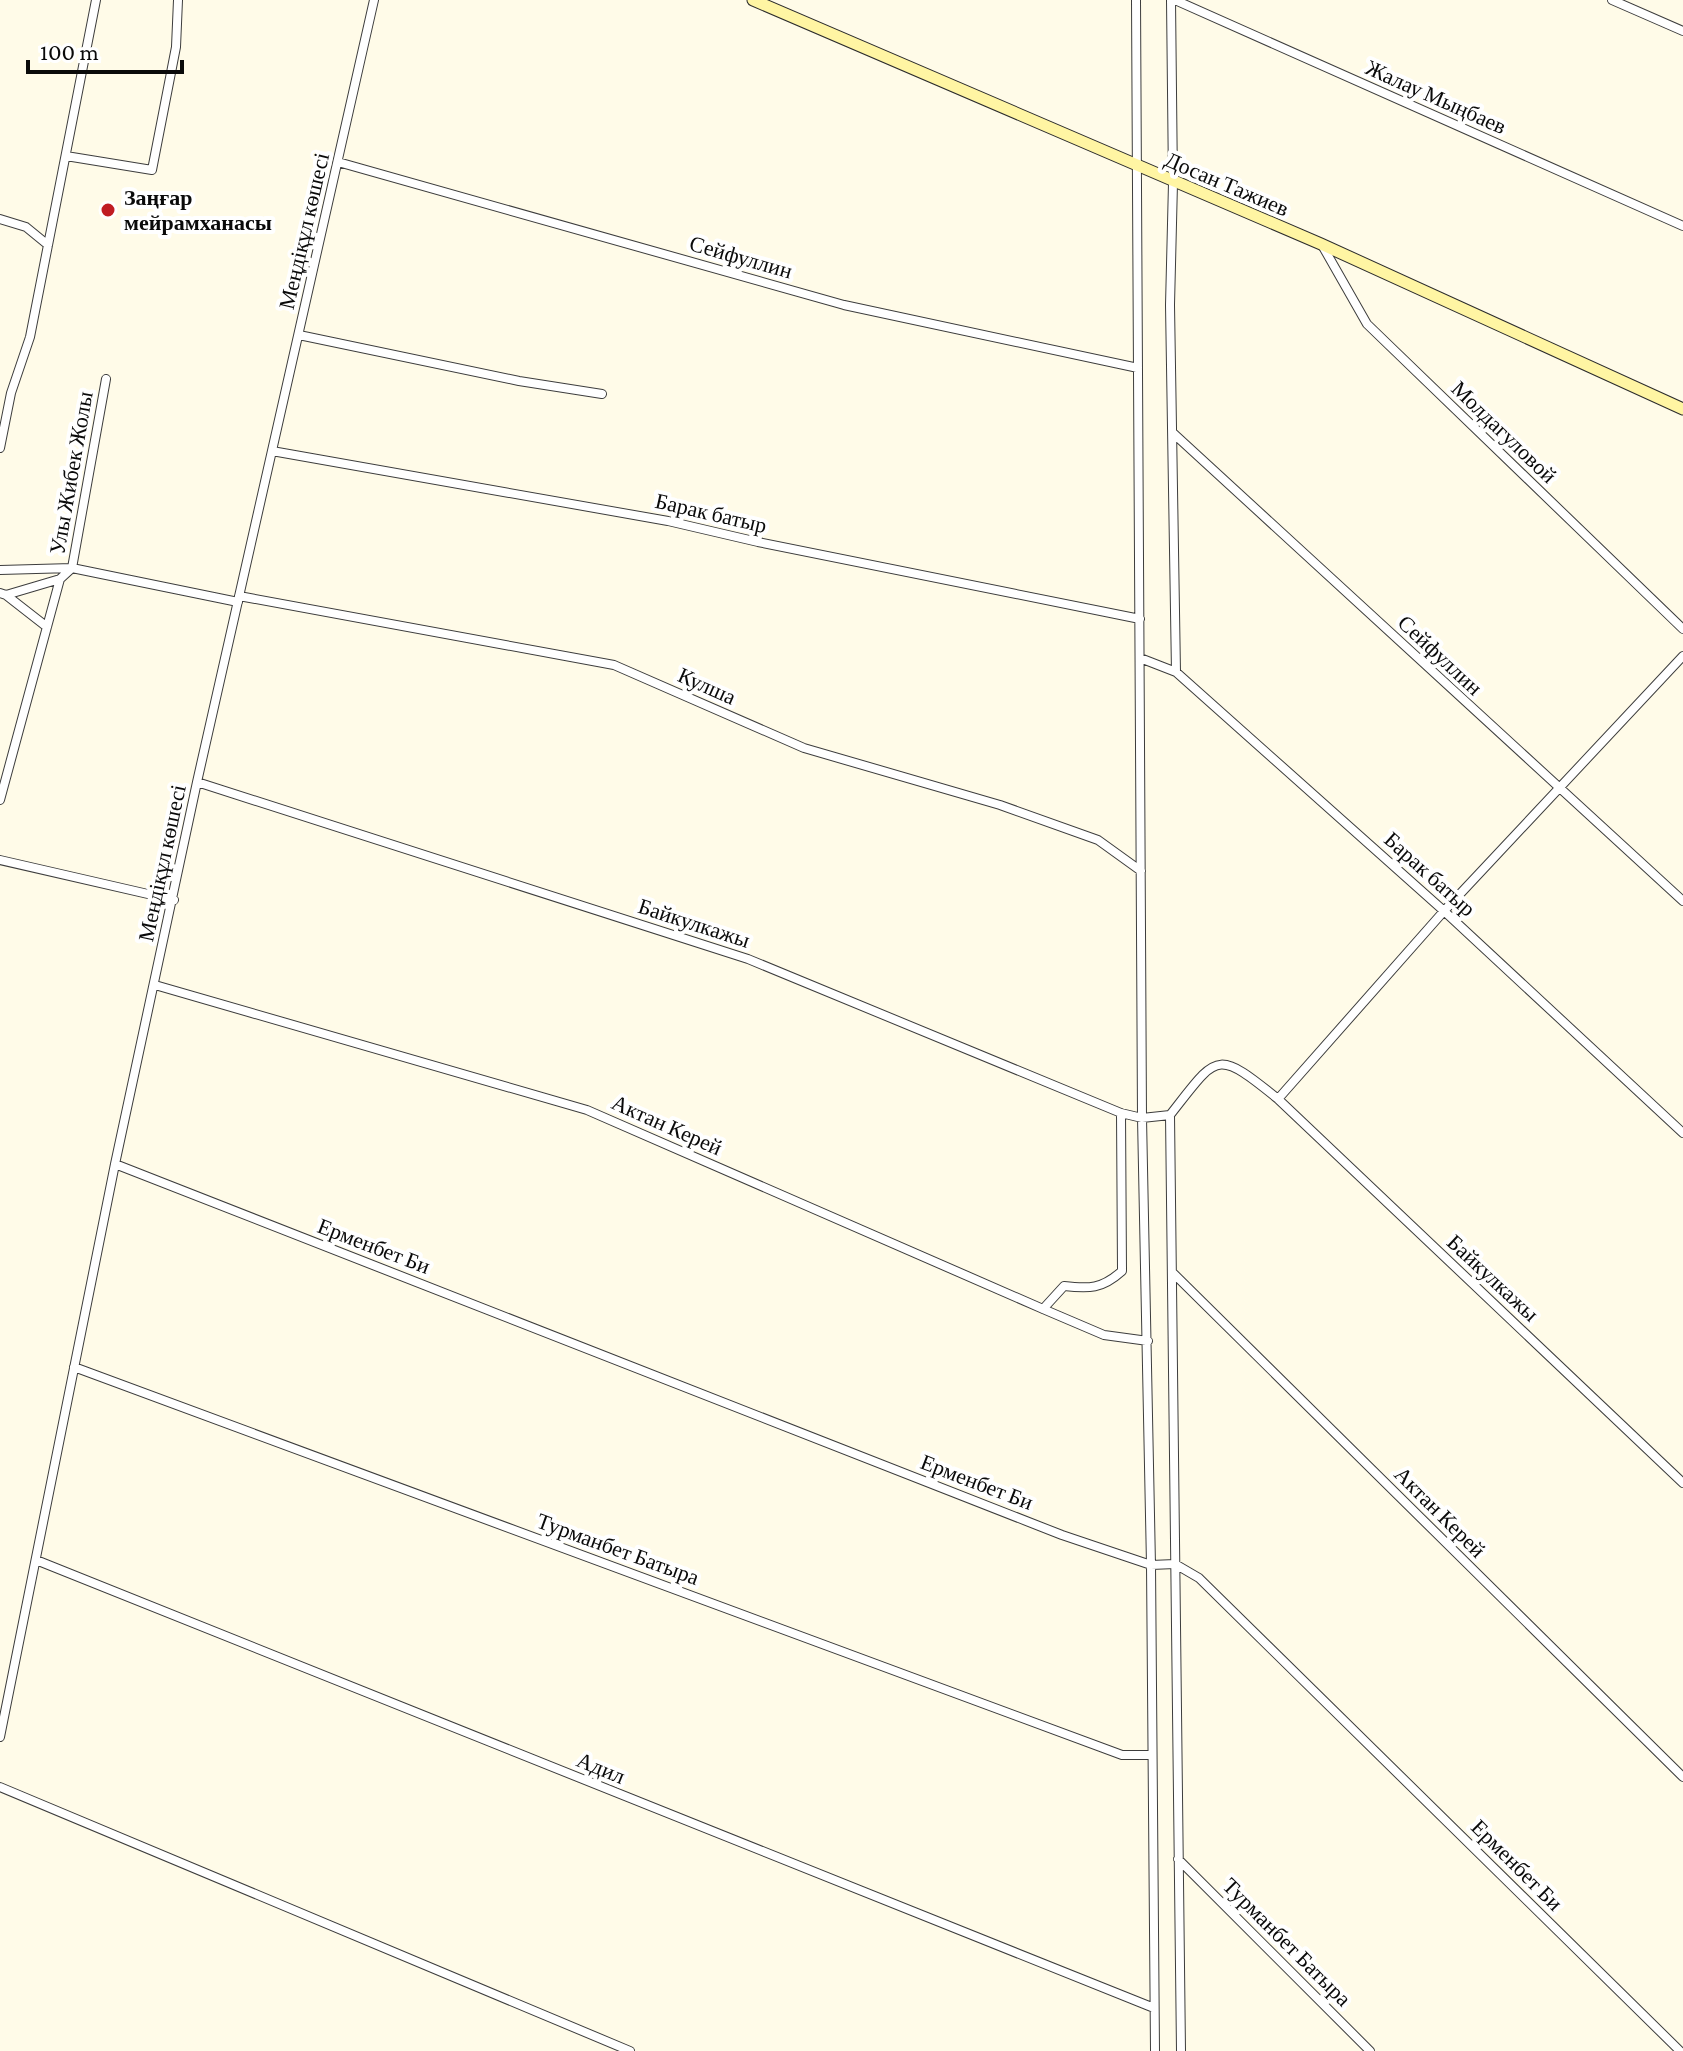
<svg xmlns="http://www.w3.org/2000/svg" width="1683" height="2051" font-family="'Crimson Pro',serif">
	<rect width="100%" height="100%" fill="#fffbe8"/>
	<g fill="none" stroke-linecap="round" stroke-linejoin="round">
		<g stroke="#3d3d3d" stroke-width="10">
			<path id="street" d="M1136 0 1142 1118 1151 1565 1155 2051
				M1171 0 1173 183 1170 305 1176 672
				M1175 0 1683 226
				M1612 0 1683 31
				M66 156 152 170 176 47 178 0
				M338 162 844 305 1138 368
				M0 219 26 227 48 245
				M1322 245 1367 324 1683 629
				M299 335 519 381 602 394
				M1173 433 1683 901
				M0 448 11 393 30 337 96 0
				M272 451 668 521 758 542 1140 619
				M0 570 72 568 238 602
				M0 593 6 595 60 579
				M6 595 47 627
				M239 596 614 665 804 748 1000 805 1098 840 1141 871
				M1140 658 1176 672 1444 911 1683 1133
				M197 782 748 959 1121 1113 1142 1118 1170 1115
				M0 800 60 579 72 568 106 379
				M0 860 174 900
				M155 985 587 1110 1043 1309 1104 1335 1148 1341
				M1278 1099 1444 911 1683 656
				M115 1164 1062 1535 1151 1565 1175 1564 1199 1578 1680 2051
				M1172 1272 1683 1777
				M1043 1309 1064 1286C1089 1289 1102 1289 1122 1271L1121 1113
				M74 1367 1122 1755H1151
				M36 1560 1154 2008
				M0 1737 115 1164 197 782 374 0
				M0 1787 630 2051
				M1178 1859 1370 2051
				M1181 2051 1170 1115C1218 1054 1215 1048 1278 1099L1683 1483"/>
		</g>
		<g stroke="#2c2c2c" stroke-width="13">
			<path id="secondary" d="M753 0 1321 244 1683 409"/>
		</g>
		<use href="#street" stroke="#fff" stroke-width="8"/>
		<use href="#secondary" stroke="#fff5a3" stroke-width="11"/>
	</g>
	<circle fill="#c01c23" stroke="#fff" stroke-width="3" cx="108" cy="210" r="8"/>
	<g text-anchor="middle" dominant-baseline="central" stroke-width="8" stroke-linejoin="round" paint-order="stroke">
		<g font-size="22" fill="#0a0a0a" stroke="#fff">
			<text transform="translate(1436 97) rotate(24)">Жалау Мыңбаев</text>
			<text transform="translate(1227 184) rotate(23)">Досан Тажиев</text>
			<text transform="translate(304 231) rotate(-77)">Меңдіқұл көшесі</text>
			<text transform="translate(741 257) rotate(16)">Сейфуллин</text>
			<text transform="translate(1504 432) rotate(44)">Молдагуловой</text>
			<text transform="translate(71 473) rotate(-80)">Улы Жибек Жолы</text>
			<text transform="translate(711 513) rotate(13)">Барак батыр</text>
			<text transform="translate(1440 655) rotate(43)">Сейфуллин</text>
			<text transform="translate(707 686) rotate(24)">Кулша</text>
			<text transform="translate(162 863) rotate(-78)">Меңдіқұл көшесі</text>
			<text transform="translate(1430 874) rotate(42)">Барак батыр</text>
			<text transform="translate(694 923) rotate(18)">Байкулкажы</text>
			<text transform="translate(667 1125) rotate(24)">Актан Керей</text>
			<text transform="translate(374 1246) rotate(21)">Ерменбет Би</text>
			<text transform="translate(1493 1278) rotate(43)">Байкулкажы</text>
			<text transform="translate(977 1482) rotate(21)">Ерменбет Би</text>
			<text transform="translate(1440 1512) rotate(45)">Актан Керей</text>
			<text transform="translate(618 1549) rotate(20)">Турманбет Батыра</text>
			<text transform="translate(601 1768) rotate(22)">Адил</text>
			<text transform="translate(1517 1865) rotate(45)">Ерменбет Би</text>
			<text transform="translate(1287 1942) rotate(45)">Турманбет Батыра</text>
		</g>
		<g font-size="22" font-weight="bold" fill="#0a0a0a" stroke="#fff" text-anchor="start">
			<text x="124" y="197">Заңғар<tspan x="124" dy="25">мейрамханасы</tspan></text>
		</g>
	</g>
	<path d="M28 60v12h154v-12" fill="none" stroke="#0a0a0a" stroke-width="4"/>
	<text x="40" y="60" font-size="24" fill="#0a0a0a" stroke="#ffffff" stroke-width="6" paint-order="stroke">100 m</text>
</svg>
